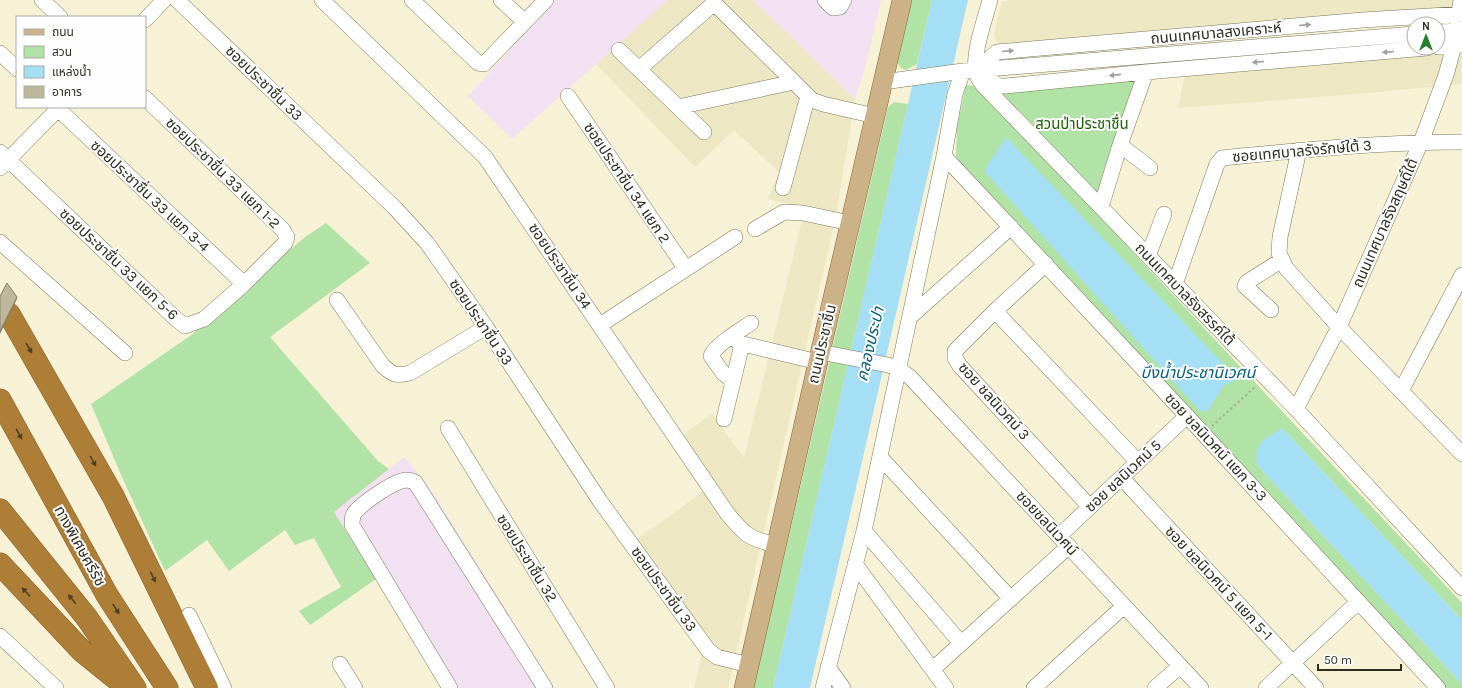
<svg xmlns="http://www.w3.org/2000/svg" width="1462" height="688" font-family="Karla,'Noto Sans Thai',sans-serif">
	<rect width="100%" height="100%" fill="#f7f2d5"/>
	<path fill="#ede7c3" d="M668 0H753L855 99 836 216 728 688H694L705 641 636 539 670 516 703 491 673 442 712 414 744 458 805 208 768 199 779 172 734 130 695 167 596 64Z
		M1018 0H1462V8L1002 46 997 43 994 34 1002 1Z
		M1462 49V84L1358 94 1178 108 1186 69Z"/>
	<path fill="#f2e1f3" d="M556 0H668L512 139 468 96Z
		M753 0H881L866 65 855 99Z
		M404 457 428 485 555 688H444L334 512Z"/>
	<path fill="#b1e2a6" d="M912 0H932L917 64 906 70 901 68 897 62Z
		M1138 78 1100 202 995 92Z
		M966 85 977 86 1462 603V620L1282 428 1257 465 1462 684V688H1444L971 179 956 157 957 128Z
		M894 102 908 104 773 688H754L888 107Z
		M326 223 370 263 270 337 378 461 389 469 334 512 376 579 310 625 299 611 341 587 314 538 295 545 285 530 229 571 207 540 165 571 122 477 91 404 190 336 305 237Z"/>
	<path fill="#a5dff5" d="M932 0H968L810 688H773Z
		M1006 137 1234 375 1235 381 1224 385 1208 411H1200L986 173V168Z
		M1282 428 1462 620V684L1257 465C1254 441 1265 440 1282 428Z"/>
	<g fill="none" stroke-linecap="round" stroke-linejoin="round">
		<g stroke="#7d785e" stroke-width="16">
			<path id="minor" d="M42 0 60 17
				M177 0 395 208 427 243 486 327 600 501 708 650 717 657 749 665
				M322 0 485 157 727 513C745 535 749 539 776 545
				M412 0 478 63 484 64 546 0
				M501 0 525 22
				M825 0 833 8 840 7 844 0
				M990 0C985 19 973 52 976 71 977 77 979 80 983 85L1296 409 1462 588
				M145 20 164 0
				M1438 32 1462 31
				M1438 47 1462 45
				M619 50 704 132
				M0 53 17 69
				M639 69 713 4 716 5 812 100 823 104 875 116
				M976 70 997 52 1363 20 1462 14
				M981 75 999 86H1006L1146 72 1427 48
				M883 82 963 71 1414 34
				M568 96 686 269
				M56 107 244 284
				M678 107 794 82
				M1120 145 1150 168
				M1299 150 1280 237 1279 253 1286 268 1339 327 1462 454
				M0 152 176 319 185 326 204 319 244 284 285 243 287 237 283 230 145 98
				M944 156 1187 416 1438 688
				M0 168 60 107
				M783 188 808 96
				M1101 207 1120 145 1146 72
				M755 229 784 212 803 213 850 223
				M0 242 125 353
				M1148 256 1164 214
				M1046 264 995 311 955 351V358L960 366 1090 507
				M1175 284 1217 164 1222 158C1302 150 1382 142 1462 142
				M337 300 383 366C393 375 396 376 410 373L486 327
				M1271 310 1245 286 1247 282 1282 260
				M995 311 1138 462
				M910 317 1011 227
				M600 325 735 237
				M732 336 739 343 818 362
				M820 352 888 365 899 369 910 377 1201 688
				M733 381 723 373 711 356C715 345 741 330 751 323
				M1401 391 1462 275
				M1296 409 1339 327 1421 142 1446 75 1454 46 1461 0
				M724 419 742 344
				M448 428 607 688
				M880 457 1011 599
				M1122 478 1316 688
				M864 531 961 643
				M1059 536 1187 416
				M855 564 946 688
				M189 615 224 688
				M0 636 56 688
				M340 664 355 688
				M828 667 843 688
				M933 669 1069 546
				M450 688 352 525C352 520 352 515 356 511 364 502 394 481 406 480 409 480 412 481 415 482L545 688
				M823 688 864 531 944 156 955 94 963 71
				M1034 688 1124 606
				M1155 688 1180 666
				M1266 688 1358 602"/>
		</g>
		<g stroke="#816230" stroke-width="20">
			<path id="major" d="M744 688 818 362 902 0"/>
		</g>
		<g stroke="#816230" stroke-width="23">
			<path id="highway" d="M9 314 113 496 207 688
				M0 400 107 595 167 688
				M0 510 87 618 135 688
				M0 564 82 651 125 686"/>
		</g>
		<path stroke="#a9a690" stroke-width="2" stroke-dasharray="2 3" stroke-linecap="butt" d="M1212 426 1256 386"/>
		<use href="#minor" stroke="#fff" stroke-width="15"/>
		<use href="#major" stroke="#ceb287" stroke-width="19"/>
		<use href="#highway" stroke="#ae7e37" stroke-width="22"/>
	</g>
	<path fill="#84816d" d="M17 297V299L0 334V331Z"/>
	<path fill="#bcb89c" stroke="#84816d" d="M7 283 17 297 0 331V296Z"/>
	<defs><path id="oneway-solid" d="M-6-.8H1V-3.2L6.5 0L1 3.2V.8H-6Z"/></defs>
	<g fill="#a1a09c">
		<use href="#oneway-solid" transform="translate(1305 25) rotate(-5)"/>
		<use href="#oneway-solid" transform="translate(1008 51) rotate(-5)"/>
		<use href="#oneway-solid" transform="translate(1388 52) rotate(175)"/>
		<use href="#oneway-solid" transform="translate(1258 62) rotate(175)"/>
		<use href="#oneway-solid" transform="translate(1115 75) rotate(174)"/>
	</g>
	<g fill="#4e4127">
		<use href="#oneway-solid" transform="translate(29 348) rotate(60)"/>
		<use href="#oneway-solid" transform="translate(19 434) rotate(61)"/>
		<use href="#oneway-solid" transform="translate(93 461) rotate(60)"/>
		<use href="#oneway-solid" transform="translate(153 577) rotate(64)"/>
		<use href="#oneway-solid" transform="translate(26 592) rotate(-133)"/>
		<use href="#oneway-solid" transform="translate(72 599) rotate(-129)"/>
		<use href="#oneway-solid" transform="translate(116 609) rotate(57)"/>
	</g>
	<g text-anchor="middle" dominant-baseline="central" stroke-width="4" stroke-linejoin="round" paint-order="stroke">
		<g font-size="15" fill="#2e2d22" stroke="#fefefe">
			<text transform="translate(1216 33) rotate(-5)">ถนนเทศบาลสงเคราะห์</text>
			<text transform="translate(264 83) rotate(44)">ซอยประชาชื่น 33</text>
			<text transform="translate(1302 151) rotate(-5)">ซอยเทศบาลรังรักษ์ใต้ 3</text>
			<text transform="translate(223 173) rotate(44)">ซอยประชาชื่น 33 แยก 1-2</text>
			<text transform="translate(627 183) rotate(56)">ซอยประชาชื่น 34 แยก 2</text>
			<text transform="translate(150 196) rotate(43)">ซอยประชาชื่น 33 แยก 3-4</text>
			<text transform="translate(1385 223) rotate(-66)">ถนนเทศบาลรังสฤษดิ์ใต้</text>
			<text transform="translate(119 264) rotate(43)">ซอยประชาชื่น 33 แยก 5-6</text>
			<text transform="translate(560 266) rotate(56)">ซอยประชาชื่น 34</text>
			<text transform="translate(1185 294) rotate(46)">ถนนเทศบาลรังสรรค์ใต้</text>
			<text transform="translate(481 322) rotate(56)">ซอยประชาชื่น 33</text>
			<text transform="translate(822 344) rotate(-77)">ถนนประชาชื่น</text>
			<text transform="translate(994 401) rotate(48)">ซอย ชลนิเวศน์ 3</text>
			<text transform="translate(1216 447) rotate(47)">ซอย ชลนิเวศน์ แยก 3-3</text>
			<text transform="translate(1123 476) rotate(-43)">ซอย ชลนิเวศน์ 5</text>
			<text transform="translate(1047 523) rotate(47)">ซอยชลนิเวศน์</text>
			<text transform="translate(80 546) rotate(61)">ทางพิเศษศรีรัช</text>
			<text transform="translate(527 558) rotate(58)">ซอยประชาชื่น 32</text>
			<text transform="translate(1219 583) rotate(47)">ซอย ชลนิเวศน์ 5 แยก 5-1</text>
			<text transform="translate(664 589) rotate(54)">ซอยประชาชื่น 33</text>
		</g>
		<g font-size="15" fill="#1c6402" stroke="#fefefe">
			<text x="1082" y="124">สวนป่าประชาชื่น</text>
		</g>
		<g font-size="16" font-style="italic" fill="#07617b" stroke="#fefefe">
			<text transform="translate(870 344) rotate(-77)">คลองประปา</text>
			<text x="1198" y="372">บึงน้ำประชานิเวศน์</text>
		</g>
	</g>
	<rect x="16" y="16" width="130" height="92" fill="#fefefe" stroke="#abaaa6"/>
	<rect x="24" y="29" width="20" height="6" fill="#ceb287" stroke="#abaaa6"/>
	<text x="52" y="36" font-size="12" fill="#2e2d22">ถนน</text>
	<rect x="24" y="46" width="20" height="12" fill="#b1e2a6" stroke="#abaaa6"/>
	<text x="52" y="56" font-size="12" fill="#2e2d22">สวน</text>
	<rect x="24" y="66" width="20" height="12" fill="#a5dff5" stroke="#abaaa6"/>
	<text x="52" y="76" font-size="12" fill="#2e2d22">แหล่งน้ำ</text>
	<rect x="24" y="86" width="20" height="12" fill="#bcb89c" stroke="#abaaa6"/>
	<text x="52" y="96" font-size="12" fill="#2e2d22">อาคาร</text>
	<g transform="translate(1426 36)"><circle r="19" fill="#fefefe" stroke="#abaaa6"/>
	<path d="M0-3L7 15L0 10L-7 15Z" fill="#267d2a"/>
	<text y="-6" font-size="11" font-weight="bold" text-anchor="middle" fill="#2e2d22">N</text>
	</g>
	<path d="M1318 664v6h83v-6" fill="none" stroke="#2e2d22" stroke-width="2"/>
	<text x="1324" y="664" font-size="12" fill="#2e2d22" stroke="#fefefe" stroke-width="3" paint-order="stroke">50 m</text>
</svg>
